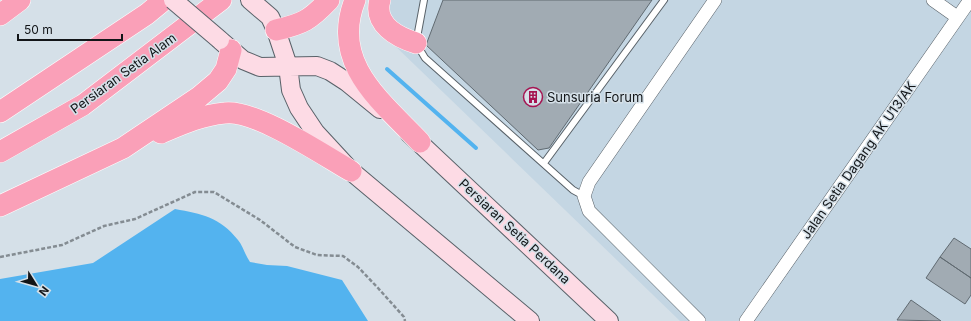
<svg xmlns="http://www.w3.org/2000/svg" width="971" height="321" font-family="Inter,sans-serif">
	<rect width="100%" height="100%" fill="#d5e0e8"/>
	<path fill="#c4d6e3" d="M391 0H971V321H680L390 41 387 5Z"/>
	<path fill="#53b3ef" d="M175 209C202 214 220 217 238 240 243 246 245 255 250 262L267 265 287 266 342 280 368 321H0V279L93 263Z"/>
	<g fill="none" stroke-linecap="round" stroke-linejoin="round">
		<path stroke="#53b3ef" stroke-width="4" d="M387 69 476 148"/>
	</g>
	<path fill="#a1abb3" stroke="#606a71" d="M443 0H652L549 148 538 150 426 45Z
		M954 238 971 249V278L940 257Z
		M940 257 971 278V295L965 304 926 278Z
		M911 300 941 321 897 320Z"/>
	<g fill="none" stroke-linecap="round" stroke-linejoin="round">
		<g stroke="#596269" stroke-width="8">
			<path id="service" d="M424 0 416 43 425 58 573 190 584 196
				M544 163 664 0"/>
		</g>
		<g stroke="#596269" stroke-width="14">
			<path id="minor" d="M933 0 957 17
				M699 321 589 211 584 196 589 182 715 0
				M746 321 970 0"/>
		</g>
		<g stroke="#596269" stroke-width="20">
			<path id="secondary" d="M250 0 270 17 276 30 288 66 291 90 299 108 315 132 351 171 530 321
				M221 41 243 60 260 67 317 66 330 71 347 82 380 109
				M409 133 609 321"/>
		</g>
		<g stroke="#fff" stroke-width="22">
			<path id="trunk" d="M355 0C330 63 381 101 420 142
				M380 0C373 24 397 37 416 43
				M0 15 20 0
				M276 30C303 24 310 20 329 0
				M0 112 147 14 164 0
				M161 133C182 124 202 115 225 113 255 109 323 155 351 171
				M0 152 83 105 221 0
				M0 206 123 148 199 97 218 81 226 69 231 50"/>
		</g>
		<path stroke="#848c92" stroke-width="2.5" stroke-dasharray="4 2" stroke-linecap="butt" d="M0 257 62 245 104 226 135 219 195 192H214L260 220 295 247 317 255 343 256 358 267 378 288 404 317 405 321"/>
		<use href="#service" stroke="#fff" stroke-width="6"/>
		<use href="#minor" stroke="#fff" stroke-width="13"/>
		<use href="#secondary" stroke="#fddbe5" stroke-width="18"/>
		<use href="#trunk" stroke="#faa0b8" stroke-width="21"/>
		<g stroke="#596269" stroke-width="20" stroke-linecap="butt">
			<path id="secondary-bridge" d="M173 0 220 40"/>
		</g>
		<use href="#secondary-bridge" stroke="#fddbe5" stroke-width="18"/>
	</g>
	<defs>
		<g id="building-ring" transform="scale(1)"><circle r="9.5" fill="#d5e0e8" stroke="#a61552" stroke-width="1.5"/><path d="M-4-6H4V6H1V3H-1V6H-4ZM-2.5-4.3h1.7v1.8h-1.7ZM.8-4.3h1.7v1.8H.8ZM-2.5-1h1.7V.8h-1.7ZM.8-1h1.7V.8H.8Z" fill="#a61552"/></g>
	</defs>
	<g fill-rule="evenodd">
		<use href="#building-ring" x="533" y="97"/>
	</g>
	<g text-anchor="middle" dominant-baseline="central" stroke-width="3" stroke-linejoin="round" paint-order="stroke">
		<g font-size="13" fill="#121518" stroke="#d5e0e8">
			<text transform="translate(123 73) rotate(-36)">Persiaran Setia Alam</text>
			<text transform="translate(858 160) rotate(-55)">Jalan Setia Dagang AK U13/AK</text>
			<text transform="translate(515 231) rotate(43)">Persiaran Setia Perdana</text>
		</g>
		<g font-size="13" fill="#121518" stroke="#d5e0e8" text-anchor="start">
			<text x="547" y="97">Sunsuria Forum</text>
		</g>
	</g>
	<g transform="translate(36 285) rotate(127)" stroke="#d5e0e8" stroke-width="3" paint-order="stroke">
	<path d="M0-3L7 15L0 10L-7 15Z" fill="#121518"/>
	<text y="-6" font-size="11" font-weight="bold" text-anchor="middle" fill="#121518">N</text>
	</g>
	<path d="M18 34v6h104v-6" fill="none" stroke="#121518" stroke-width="2"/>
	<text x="24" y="34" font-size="12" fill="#121518" stroke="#d5e0e8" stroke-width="3" paint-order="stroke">50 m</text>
</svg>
